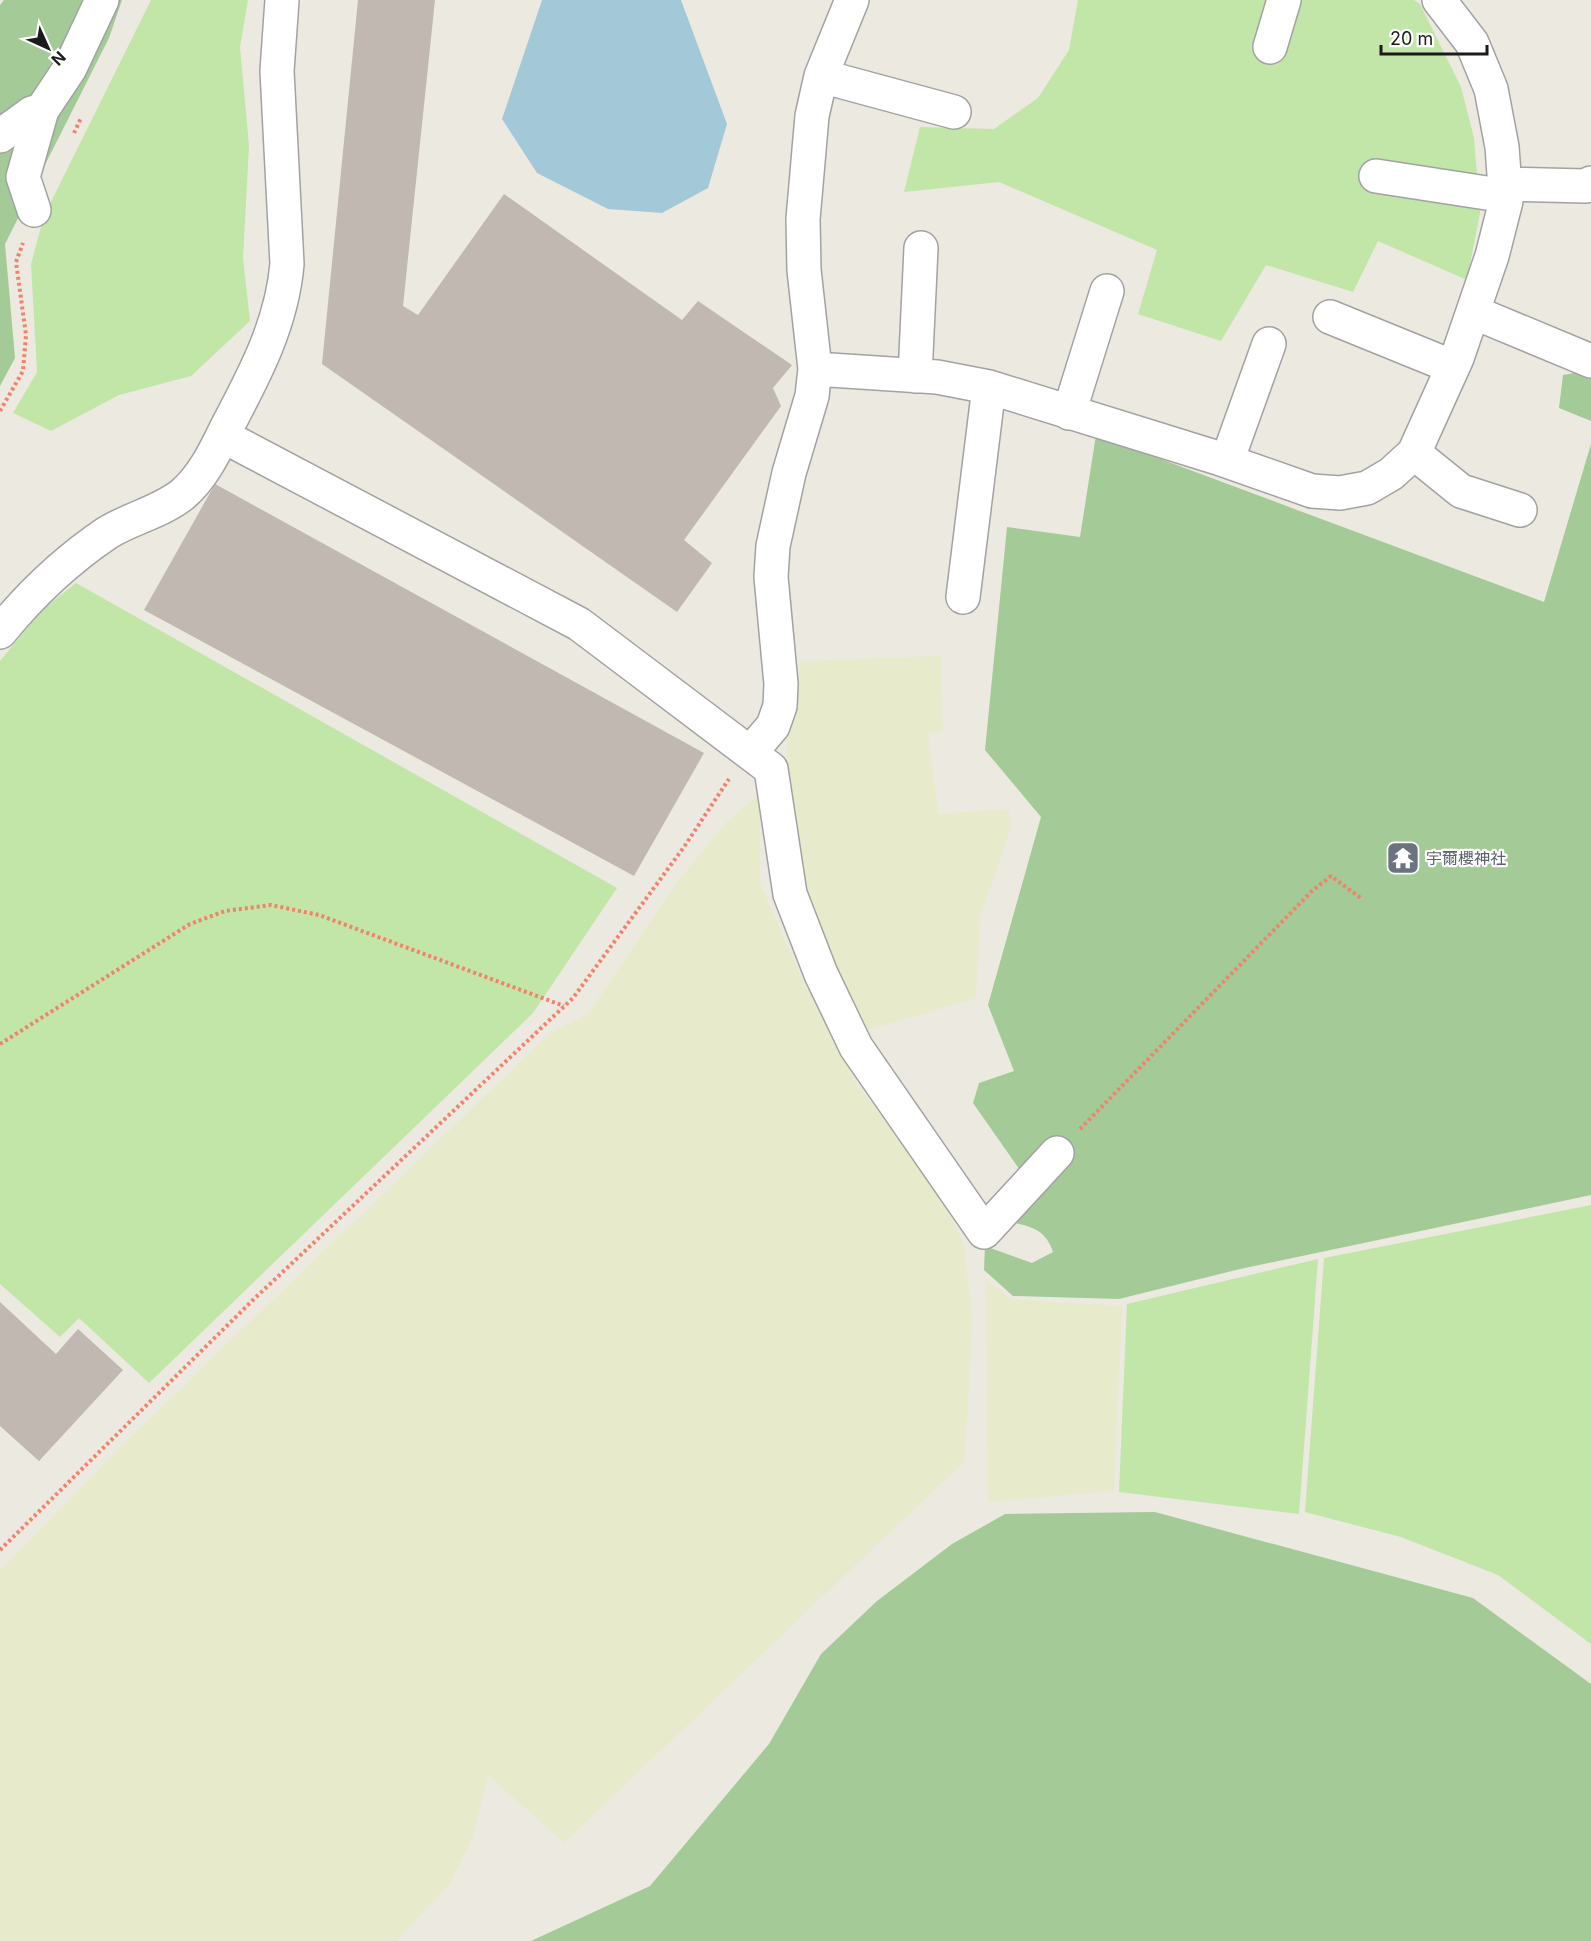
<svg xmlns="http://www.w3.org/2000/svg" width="1591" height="1941" font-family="Inter,'Noto Sans JP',sans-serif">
	<rect width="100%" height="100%" fill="#ece9e1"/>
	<path fill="#e7ebcc" d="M941 656 943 731 928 733 938 814 1008 809 1012 826 980 917 976 998 861 1032 815 930 786 799 787 744 801 661Z
		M760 794V883L802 979 858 1086 933 1180 964 1244 972 1319 965 1461 564 1843 488 1775 472 1839 449 1885 396 1941H0V1571L122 1445 550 1033 588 1014 675 885 727 821Z
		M985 1278 1010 1299 1122 1306 1114 1491 988 1502Z"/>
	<path fill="#c2e5a8" d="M151 0H248L240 47 249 146 243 258 250 321 191 376 119 395 51 431 13 413 37 372 31 264 44 216Z
		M1078 0H1414L1420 4 1461 87 1474 138 1480 213 1467 280 1378 241 1353 292 1266 265 1221 341 1138 314 1157 250 999 182 904 192 920 127 994 129 1038 98 1069 50Z
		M76 583 617 888 533 1013 149 1383 79 1318 60 1337 0 1284V661L43 609Z
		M1591 1205V1644L1498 1575 1401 1537 1305 1512 1324 1258Z
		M1318 1259 1299 1514 1119 1492 1127 1304Z"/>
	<path fill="#a3ca97" d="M4 0H122L109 38 5 244 15 358 0 386V5Z
		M1591 370V421L1559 408 1563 375Z
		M1096 435 1544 602 1591 444V1195L1240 1269 1119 1299 1013 1296 984 1270 985 1246 1032 1263 1053 1252C1046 1228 1027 1225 1004 1221L1022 1173 973 1103 979 1083 1014 1071 988 1005 1041 817 985 750 1007 527 1080 537Z
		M1155 1512 1473 1598 1591 1684V1941H531L650 1886 769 1744 821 1654 877 1601 952 1544 1005 1514Z"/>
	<path fill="#a3c9d9" d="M542 0H681L727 124 708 188 662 213 608 209 537 173 502 119Z"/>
	<path fill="#c0b8b1" d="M358 0H435L403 306 418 315 504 194 682 320 698 301 792 365 773 388 781 406 684 540 712 563 677 612 322 364Z
		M215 484 704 753 634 876 144 610Z
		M0 1302 56 1354 78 1329 123 1370 39 1461 0 1426Z"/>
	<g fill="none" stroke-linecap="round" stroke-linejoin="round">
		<g stroke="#a2a2a2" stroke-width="36">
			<path id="minor" d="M1270 47 1284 0
				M821 76 954 112
				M0 136 32 113 42 110
				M1376 176 1506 196
				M1505 184 1586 186 1591 183
				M34 210 23 177 42 110 70 68 102 0
				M1473 312 1591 361
				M1330 317 1453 367
				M815 369 937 377 989 387 1218 458 1312 491 1340 493 1367 488 1391 474 1414 453 1457 358 1492 256 1506 201 1502 147 1491 89 1472 43 1439 0
				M915 376 921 248
				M1069 413 1107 291
				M223 436 579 624 771 769 790 894 821 974 856 1047 984 1232 1057 1153
				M1414 453 1461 491 1520 510
				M1227 461 1269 344
				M963 597 989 387
				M0 632C30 595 67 560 107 533 131 518 161 512 183 494 204 476 216 449 228 425 255 374 282 323 287 264L277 71 282 0
				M750 753 773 726 780 706 781 684 771 577 773 546 789 473 812 396 815 369 804 270 803 219 812 116 821 76 852 0"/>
		</g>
		<path stroke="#f3816b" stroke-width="4" stroke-dasharray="3 3" stroke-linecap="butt" d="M74 133 81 118
			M0 411 23 371 26 335 16 262 23 243
			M0 1044 190 924 225 911 271 905 319 915 564 1006
			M1080 1129 1312 891 1331 876 1362 899
			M0 1550 253 1300 573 998 684 847 729 779"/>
		<use href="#minor" stroke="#fff" stroke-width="33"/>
	</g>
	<defs>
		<g id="temple-square" transform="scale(1.725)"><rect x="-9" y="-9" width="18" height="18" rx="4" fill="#6b7280" stroke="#fff"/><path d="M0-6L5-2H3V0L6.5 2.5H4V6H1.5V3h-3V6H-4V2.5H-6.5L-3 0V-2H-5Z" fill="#fff"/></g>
	</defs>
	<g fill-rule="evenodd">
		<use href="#temple-square" x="1403" y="858"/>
	</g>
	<g text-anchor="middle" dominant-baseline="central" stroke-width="4.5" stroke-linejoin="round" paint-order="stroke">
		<g font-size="16" fill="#5b616d" stroke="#fff" text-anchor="start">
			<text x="1426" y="858">宇爾櫻神社</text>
		</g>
	</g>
	<g transform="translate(48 48) rotate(135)" stroke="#ffffff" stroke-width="4.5" paint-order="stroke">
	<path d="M0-4.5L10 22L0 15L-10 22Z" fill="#1b1b1b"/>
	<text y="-9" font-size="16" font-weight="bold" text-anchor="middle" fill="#1b1b1b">N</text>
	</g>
	<path d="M1381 45v9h106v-9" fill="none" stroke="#1b1b1b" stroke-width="3"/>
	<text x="1390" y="45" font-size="18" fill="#1b1b1b" stroke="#ffffff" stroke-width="4.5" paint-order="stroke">20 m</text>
</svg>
